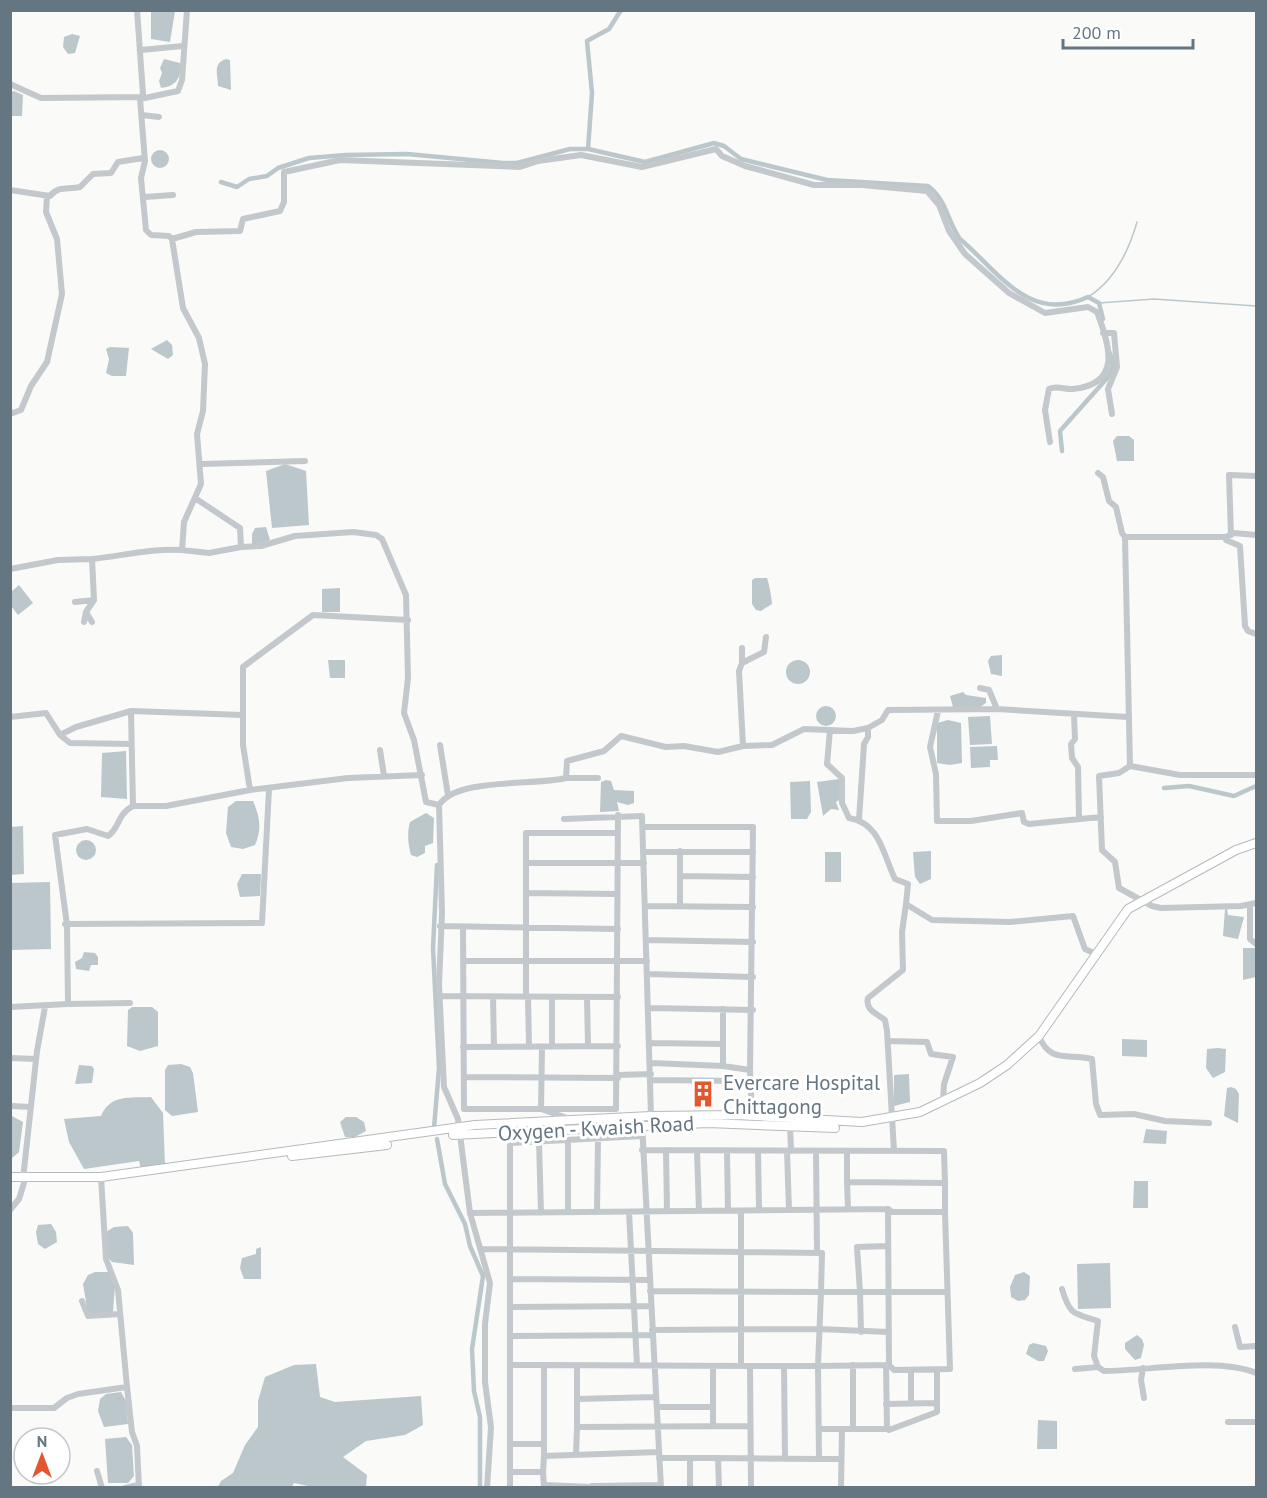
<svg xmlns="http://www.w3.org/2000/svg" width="1267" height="1498" font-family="'PT Sans',sans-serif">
	<rect width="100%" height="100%" fill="#fafaf8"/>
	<path fill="#bbc7cb" d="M151 11H175L170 42 151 39Z
		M72 34 80 36 75 53 68 54 63 47 64 37Z
		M164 59 180 63C181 78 177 86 161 88L159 81 162 73 160 68Z
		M226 59 230 60 231 90 218 86C218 74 212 64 226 59Z
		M14 91 23 95 22 116H11V92Z
		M151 159a9 9 0 1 1 18 0a9 9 0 1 1-18 0Z
		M167 340 172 345 173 355 168 359 151 349Z
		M110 347 129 348 126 376H112L106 373 109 359 106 349Z
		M1117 436H1129L1134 440V461H1117L1113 441Z
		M285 464 306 471 309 525 272 528 266 471Z
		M266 527 270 540 256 545 252 544V534L255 528Z
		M755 578H767C769 583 772 600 772 604L761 611 756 610 752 604V580Z
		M19 585 33 603 18 615 11 606V592Z
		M340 588V612H322V589Z
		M1002 655V676L991 674 988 661 991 656Z
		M328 660H345V678H330Z
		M786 672a12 12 0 1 1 24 0a12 12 0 1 1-24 0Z
		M963 692 966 695 986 698V703L980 707H953L950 696Z
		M816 716a10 10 0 1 1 20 0a10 10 0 1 1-20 0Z
		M990 716 992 744 970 745 968 717Z
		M948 720 961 723 962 763 950 765 937 763V723Z
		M997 746 998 760H990V767L971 768 970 747Z
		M126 751 127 799 101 797 102 753Z
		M839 779 841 799 836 802 839 810 831 809 823 816 817 782Z
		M606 780 611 781 614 790 634 791V803L628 805 617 802 619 811 600 812 601 782Z
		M810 781 811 812 807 819H791L790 782Z
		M236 801H253C260 817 262 829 255 845L243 849 231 847 226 833 228 807Z
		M426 813 434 818 433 843 425 846V853L417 857 411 855C408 845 407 832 410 822Z
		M23 826 24 874 11 875V827Z
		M76 850a10 10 0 1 1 20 0a10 10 0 1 1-20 0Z
		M931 851V879L920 884 915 877 913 852Z
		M825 852H841V882H825Z
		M242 874H261L260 896 240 897 237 884Z
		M50 882 51 949 11 950V883Z
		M1225 909H1227L1228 915 1244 917 1238 939 1223 936Z
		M1243 948H1256V977L1243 980Z
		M84 952 95 953 98 957V965H91L89 971 76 969 75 962 82 958Z
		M132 1007H152L158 1012V1046L140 1051 127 1046 128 1010Z
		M1122 1039 1147 1040V1057L1122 1056Z
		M1218 1048 1226 1049 1225 1072 1213 1078 1206 1068 1207 1049Z
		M181 1064 190 1067 193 1073 198 1112 172 1116 165 1110V1070L168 1065Z
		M79 1065 92 1066 94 1069 92 1083 75 1084Z
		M909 1074 910 1102 894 1106V1075Z
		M1231 1087 1236 1089 1239 1094 1238 1123 1224 1116 1227 1088Z
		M151 1097 163 1113 165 1165 141 1169 139 1161 84 1169 69 1142 64 1119 101 1116C110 1094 130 1098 151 1097Z
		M10 1115 23 1122 19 1152 11 1159Z
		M346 1117H356L364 1122 366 1131 355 1137H345L340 1122Z
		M1146 1129 1167 1131 1166 1144 1143 1143Z
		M1134 1181H1148V1208H1133Z
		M51 1224 56 1232 57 1242 45 1249 38 1244 36 1232 38 1225Z
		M128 1226 133 1233 134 1265 112 1262 107 1256 106 1232 114 1227Z
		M261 1247V1279H244L240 1268 242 1258 256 1254V1249Z
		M1110 1263 1111 1308 1078 1309 1077 1264Z
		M95 1272H109L115 1285 113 1312 88 1314 83 1284 88 1275Z
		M1024 1272 1030 1276 1029 1295 1025 1300 1018 1301 1011 1297 1010 1287 1015 1275Z
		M1137 1335 1142 1339 1144 1345 1141 1358 1135 1360 1125 1349V1343Z
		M1033 1343 1046 1346 1048 1351 1044 1361H1038L1026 1354 1029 1345Z
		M316 1364 320 1397 335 1402 421 1396 423 1425 405 1435 366 1441 343 1457 367 1475 366 1487H313L294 1483 292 1487H218L221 1481 233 1473 245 1445 258 1427V1401L265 1377 294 1365Z
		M121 1392 126 1401 128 1424 104 1427 98 1411 100 1399 106 1394Z
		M1038 1420 1057 1421V1449H1037Z
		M126 1437 132 1445 134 1476 128 1483H108L105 1439Z"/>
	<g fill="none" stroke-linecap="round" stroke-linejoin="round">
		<path stroke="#bbc7cb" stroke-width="1.5" d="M1088 297C1114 281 1129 250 1137 222
			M1099 303 1154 299 1256 306"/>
		<path stroke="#bbc7cb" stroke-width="4.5" d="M588 149 592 93 587 41 609 29 621 10
			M221 182 237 187 249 179 267 176 278 168 309 158 346 155 407 154 503 163H517L570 149H588L645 162 714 143 724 146 741 159 827 180 928 186C947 200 947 221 960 239 1000 273 1029 324 1088 297L1099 303 1103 319
			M1062 451 1060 431 1109 376 1113 366 1110 353
			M1164 788 1189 786 1234 796 1256 786
			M434 1128 439 1068 433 948 437 865
			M437 1139 445 1184 465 1224 470 1246 483 1276 472 1349 474 1391 480 1417V1488"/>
		<g stroke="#b5babe" stroke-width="10">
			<path id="major" d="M453 1135 708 1123 835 1128
				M292 1156 387 1145
				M10 1177H101L475 1125 651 1116 737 1115 862 1122 920 1112 980 1083 1007 1065 1039 1036 1128 909 1236 850 1256 843"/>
		</g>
		<path stroke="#c3c8cc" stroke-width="6" d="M137 10 143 94 140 99 145 161 141 178 146 230 151 235 169 236 172 239 196 232 240 231 243 219 280 211 284 202V172L340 160 520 167 538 161 581 155 642 167 716 149 722 156 745 166 814 185H862L927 191 939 205 949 231 965 254 1009 293 1045 313 1088 307 1097 312C1110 346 1122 384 1073 389 1065 390 1057 385 1049 389L1045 410 1050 442
			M141 50 183 46
			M10 84 41 98 142 97
			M140 99 178 91 182 80 187 10
			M142 115 159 117
			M10 190 50 196C59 185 68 190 80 187L93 174 111 173 118 162 143 158
			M145 197 173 195
			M1103 333H1114L1117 367 1108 389 1112 414
			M10 414 21 410 31 386 47 362 62 294 57 239 46 212 47 196
			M201 464 305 461
			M1098 473 1103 477 1109 501 1116 507 1122 533 1125 537H1226L1234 533 1256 535
			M195 498 240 528 241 547 261 546 295 536 353 532 376 535 382 539 406 595 408 678 404 713 414 740 426 802 439 805 442 913 439 985 444 1087 458 1119 470 1213 490 1283 485 1324V1382L491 1427 487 1488
			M1231 535 1229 475 1256 476
			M1125 537 1130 766 1180 775H1256
			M1226 537V540L1240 546 1245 626 1248 631 1256 634
			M182 550 209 553 241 547
			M10 569 58 560 92 559
			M75 602 94 600 92 559C122 556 152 548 182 550L184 522 201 484 197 434 203 411 205 364 199 338 183 308 172 239
			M86 612 92 622
			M408 620 313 615 243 667V745L250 790 348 778 422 775
			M84 622 86 612 94 600
			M742 648V663L739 671 743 746
			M742 663 764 652 766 637
			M980 688 989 690 997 709
			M938 711 930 747 936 774 937 821H971L1022 813 1024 822 1029 824 1101 817
			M1074 715 1075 739 1071 744 1072 758 1078 767 1079 818
			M10 717 46 713 60 735 76 727 131 711 243 715
			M830 730 827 764 842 778V803L849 818C880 823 883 854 895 879L908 884 906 904 932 920 1010 922 1073 916 1085 949 1096 954
			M60 735 70 743 131 744
			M440 745 448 795
			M380 750 384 776
			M1130 766 1119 773 1099 776 1102 850 1115 862 1119 888 1152 906 1161 908 1241 906 1256 903
			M566 778H598
			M439 805C457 777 535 786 566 778L567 761 604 751 621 736 666 747 684 746 718 752 743 746 772 745 804 729 853 731 868 728 882 720 888 710 997 709 1128 717
			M133 806H166L250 790
			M564 819 642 816 651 1116
			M859 820 864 744 868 737V728
			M643 827H753L750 1070 723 1066
			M643 852H753
			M526 863H644
			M680 876 753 877
			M526 893 617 894
			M1250 905V939L1256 944
			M645 906 753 907
			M680 906V851
			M65 924 262 923 269 789
			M440 926 618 929
			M463 927 464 1109H616L618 815
			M646 940 753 942
			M463 961H647
			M648 974 753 977
			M440 996 618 997
			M493 997 494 1047
			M526 997V833H618
			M528 997 529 1047
			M552 997V1047
			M587 997 588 1046
			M68 1004 130 1003
			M10 1007 68 1004 67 925 55 835 87 829 108 836C120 828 117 814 133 806L131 711
			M649 1008 753 1010
			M1039 1036C1050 1064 1068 1053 1092 1059L1096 1104 1100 1115 1134 1114 1165 1121 1209 1123
			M889 1041 927 1042 931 1054 953 1057 944 1084 943 1102
			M650 1043 723 1044
			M463 1047 618 1046
			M542 1047 541 1109 570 1119
			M10 1058 36 1059
			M651 1063 723 1066V1009
			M750 1070 752 1116
			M618 1075 651 1074
			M464 1077 618 1078
			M651 1080 749 1081
			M11 1106 31 1107
			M642 1123 661 1488
			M790 1125 791 1151
			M510 1132V1488
			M539 1141 541 1213
			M510 1143 642 1136
			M642 1150 944 1151 945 1183
			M666 1150 667 1211
			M697 1151 699 1211
			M727 1151 728 1211
			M758 1151 759 1210
			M787 1151 789 1210
			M816 1151 817 1253
			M894 1151 887 1031 885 1020C876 1013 865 1010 868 998L903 970 902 932 906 904
			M101 1177 106 1259 118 1290 127 1387 132 1432 137 1446 139 1488
			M23 1179 37 1051 45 1007
			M847 1182V1151
			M848 1209 847 1182 945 1183V1212H892L888 1209
			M10 1210 19 1199 24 1183
			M568 1212V1140
			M597 1212 598 1138
			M629 1212 637 1365
			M470 1213 888 1209 889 1365 818 1366 821 1292 650 1291
			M481 1249 822 1253 821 1292H860L857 1247 888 1246
			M510 1279 650 1280
			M1062 1289C1070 1316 1074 1313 1098 1321L1094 1356 1098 1367 1104 1371C1148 1371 1216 1357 1256 1373
			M82 1301 88 1316 120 1314
			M510 1307 651 1306
			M1235 1327 1240 1347 1256 1346
			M652 1330 818 1329 889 1332
			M861 1332 860 1292H947
			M510 1336 653 1335
			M510 1365H544V1444
			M544 1365 750 1366
			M853 1365V1429
			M886 1365 887 1429 889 1430 937 1412V1371
			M889 1365 894 1370 950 1369 945 1212
			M741 1366V1211
			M784 1366 785 1459
			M1143 1368 1141 1380 1144 1398
			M1075 1369 1098 1367
			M911 1371V1404
			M577 1399 656 1397
			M886 1404 937 1403
			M657 1407H713V1426
			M713 1407V1366
			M10 1408H54L67 1398 78 1394 127 1387
			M1228 1422H1256
			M577 1427V1365
			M819 1429H887
			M510 1444H544V1456
			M576 1455 577 1427 750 1426
			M659 1458H718L719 1488
			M690 1458V1488
			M718 1458 819 1459 818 1366H750L751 1488
			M819 1459H841
			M97 1471 102 1488
			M510 1472H543L544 1488
			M543 1472 544 1456 659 1452
			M544 1485 592 1487
			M592 1486 661 1485
			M125 1488 138 1485
			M841 1488 842 1429"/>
		<use href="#major" stroke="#fff" stroke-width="8"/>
	</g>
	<defs>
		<g id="building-bare" transform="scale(2.07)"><path d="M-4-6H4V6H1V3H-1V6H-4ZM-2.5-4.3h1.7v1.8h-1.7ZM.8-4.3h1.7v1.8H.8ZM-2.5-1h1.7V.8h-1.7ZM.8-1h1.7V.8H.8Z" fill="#e4572e" stroke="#fff" stroke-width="2.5" paint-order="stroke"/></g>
	</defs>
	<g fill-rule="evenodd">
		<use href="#building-bare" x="703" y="1094"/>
	</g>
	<g text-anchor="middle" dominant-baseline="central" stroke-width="6" stroke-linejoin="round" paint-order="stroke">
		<g font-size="21" fill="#657683" stroke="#fff" text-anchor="start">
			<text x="723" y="1082">Evercare Hospital<tspan x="723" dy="24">Chittagong</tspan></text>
		</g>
		<g font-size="21" fill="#657683" stroke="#fff">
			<text transform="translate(596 1128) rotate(-3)">Oxygen - Kwaish Road</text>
		</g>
	</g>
	<rect width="1267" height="1498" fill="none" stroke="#657683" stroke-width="24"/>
	<g transform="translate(42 1456)"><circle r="28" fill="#ffffff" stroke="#c1c8cd" stroke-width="1.5"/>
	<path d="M0-4.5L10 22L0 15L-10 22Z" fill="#e4572e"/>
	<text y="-9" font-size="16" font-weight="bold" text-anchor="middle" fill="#657683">N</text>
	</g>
	<path d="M1063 39v9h130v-9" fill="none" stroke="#657683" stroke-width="3"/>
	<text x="1072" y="39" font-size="18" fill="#657683" stroke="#ffffff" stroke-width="4.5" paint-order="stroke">200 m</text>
</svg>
